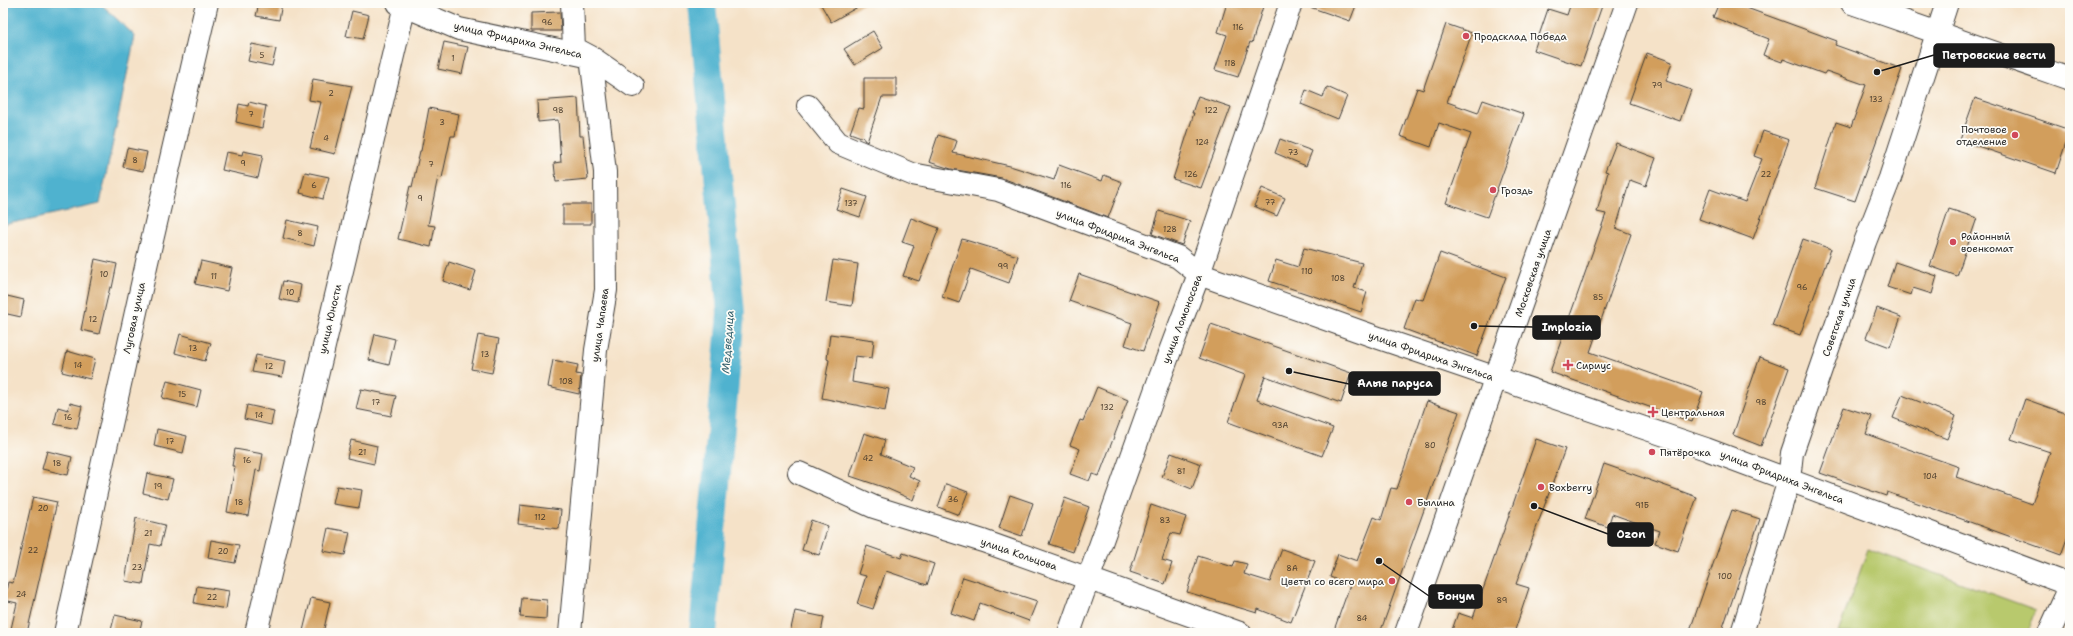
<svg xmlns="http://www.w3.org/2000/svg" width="2073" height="636" font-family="'Shantell Sans',sans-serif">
	<rect width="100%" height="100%" fill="#fdfcf7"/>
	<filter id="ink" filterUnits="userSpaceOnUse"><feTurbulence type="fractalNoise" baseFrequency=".025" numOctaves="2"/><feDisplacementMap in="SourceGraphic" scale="8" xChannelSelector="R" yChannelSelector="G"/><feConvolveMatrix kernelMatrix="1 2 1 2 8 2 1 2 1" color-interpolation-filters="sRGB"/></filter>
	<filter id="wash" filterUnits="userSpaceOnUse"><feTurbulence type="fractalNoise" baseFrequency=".012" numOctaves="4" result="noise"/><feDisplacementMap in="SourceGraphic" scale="16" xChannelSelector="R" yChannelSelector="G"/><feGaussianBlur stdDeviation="0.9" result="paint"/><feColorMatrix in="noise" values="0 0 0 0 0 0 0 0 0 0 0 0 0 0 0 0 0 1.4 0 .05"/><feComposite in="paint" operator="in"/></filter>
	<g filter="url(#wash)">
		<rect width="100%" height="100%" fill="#f5e2c8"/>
		<path fill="#b8c96d" stroke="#6a7244" d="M1868 549 2036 610 2028 633H1838Z"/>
		<path fill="#50b2cf" stroke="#366776" d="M3 3H100L135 36 100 204 3 225Z"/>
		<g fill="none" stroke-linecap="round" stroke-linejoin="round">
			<path stroke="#50b2cf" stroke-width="28" d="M702 3 731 313 703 633"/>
		</g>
		<g id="blocks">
			<path fill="#d29e5c" d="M259 3H282L279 20 256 16Z
				M820 3H865L831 22Z
				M1227 3H1264L1252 43 1250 42 1238 77 1215 70 1227 35 1218 32Z
				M1304 3H1357L1350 21 1304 5Z
				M1571 3H1603L1581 66 1534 50 1548 9 1567 15Z
				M1719 3H1733L1837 41 1835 45 1902 69 1855 201 1815 188 1836 122 1851 127 1866 85 1826 71 1824 74 1783 59 1782 62 1763 55 1769 39 1713 17Z
				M352 11 369 15 363 39 346 36Z
				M560 12 561 31H531V13Z
				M1446 24 1472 33 1447 102 1478 113 1483 100 1524 114 1487 217 1446 203 1471 134 1439 123 1431 147 1400 136 1417 88 1423 90Z
				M873 31 883 48 855 65 844 49Z
				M444 42 468 47 462 74 438 69Z
				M252 44 276 49 272 66 248 61Z
				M1647 53 1672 62 1666 81 1691 90 1680 121 1629 103Z
				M864 78H896V97H882L867 142 864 140V138L850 133 859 108 864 109Z
				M313 79 352 86 335 154 310 148 321 102 309 100Z
				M1327 87 1347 96 1338 119 1301 104 1306 90 1323 97Z
				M1198 96 1231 107 1201 188 1173 179 1194 113H1192Z
				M578 98 580 136H583L588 179 556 182 554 163 561 162 558 120 538 122 537 101Z
				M1975 98 2070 130 2056 173 1960 140Z
				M249 102 266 106 262 128 236 122 239 104 248 106Z
				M429 108 459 114 455 136H451L442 178 438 177 428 225 435 226 431 247 398 239 410 186 412 187 420 151H421Z
				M1763 131 1789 140 1753 239 1699 219 1710 189 1745 202 1762 159 1754 156Z
				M938 135 957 141 953 153 1010 166 1054 180 1059 165 1102 181 1104 175 1122 182 1108 218 1002 178 951 169 929 162Z
				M1280 139 1312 151 1306 166 1275 153Z
				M1616 143 1656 158 1646 186 1630 180 1616 228 1631 234 1590 352 1703 392 1692 422 1550 372 1606 214 1597 212 1608 172 1605 171Z
				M127 148 147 152 143 171 123 167Z
				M243 151 263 155 258 178 222 170 226 152 242 155Z
				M305 172 329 177 323 199 300 193Z
				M1262 188 1285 198 1277 216 1254 206Z
				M843 189 867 197 860 217 836 209Z
				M563 204H591V224H563Z
				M1949 209 1977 218 1957 276 1930 266Z
				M1159 211 1190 221 1182 245 1152 234Z
				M911 218 939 228 919 281 903 276 914 246 902 242Z
				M287 220 318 227 314 246 283 238Z
				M962 239 1018 256 1009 283 971 269 959 303 942 297Z
				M1803 239 1831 249 1800 335 1772 325Z
				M1304 248 1362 263 1354 288 1367 292 1361 312 1269 281 1276 260 1298 267Z
				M1440 253 1506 277 1477 356 1404 329 1415 298 1423 300Z
				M95 259 117 264 112 288 110 287 99 334 81 330Z
				M833 260 858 264 852 306 826 302Z
				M201 261 232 268 227 291 195 284Z
				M449 262 476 271 470 290 443 281Z
				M1895 262 1937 276 1932 294 1913 288 1911 295 1887 287Z
				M1079 274 1160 302 1143 351 1125 345 1132 323 1069 301Z
				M283 281 301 285 298 303 279 299Z
				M3 295 24 300 21 317 3 313Z
				M1877 308 1901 317 1890 347 1866 338Z
				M1211 324 1351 373 1341 403 1265 376 1257 400 1333 428 1322 456 1228 422 1245 375 1199 358Z
				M180 334 211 343 205 361 175 353Z
				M375 334 395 339 389 365 369 360Z
				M830 334 874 340 872 358 855 356 852 382 889 389 885 411 822 398 829 360 827 359Z
				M478 335 499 339 492 373 471 369Z
				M67 351 95 359 90 379 62 372Z
				M256 355 285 361 282 377 252 372Z
				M1760 357 1789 368 1761 446 1733 435Z
				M553 360 578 365 576 374 581 375 579 394 548 387Z
				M167 381 201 390 197 407 162 398Z
				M1097 387 1128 400 1099 476 1092 474 1089 481 1070 474 1080 449 1070 445 1080 420 1083 421Z
				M361 389 396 396 391 416 356 409Z
				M1902 395 1956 416 1947 439 1893 418Z
				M2025 399 2070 415V530L2061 555 1887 492 1886 496 1820 473 1844 407 1872 416 1866 434 1959 467 1956 477 2032 504 2050 452 2011 439Z
				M1427 401 1459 412 1380 633H1333L1350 585 1330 577 1338 554 1357 561 1374 517 1381 520 1391 488 1397 489Z
				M70 403 82 406 77 429 54 424 58 407 68 410Z
				M247 405 274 411 271 425 244 419Z
				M157 429 187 436 183 453 154 446Z
				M864 433 885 440 881 454 913 467 909 476 920 481 913 500 886 488 850 476Z
				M1536 439 1565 449 1516 584 1529 588 1514 633H1451L1458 613 1473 618Z
				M351 440 377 446 374 464 347 458Z
				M235 449 263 454 260 471 256 470 248 516 227 512 235 466H232Z
				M47 451 72 457 68 475 42 469Z
				M1171 453 1201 464 1192 489 1162 477Z
				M1604 464 1697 497 1678 551 1655 543 1660 531 1612 514 1608 527 1585 519Z
				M147 473 173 479 168 499 143 493Z
				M946 484 968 492 959 515 938 507Z
				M337 486 362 490 359 508 333 504Z
				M1010 495 1033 503 1022 536 999 528Z
				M33 497 57 502 27 633H10L17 603 4 600 8 582 13 583Z
				M1065 498 1089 507 1073 552 1049 544Z
				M520 505 561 510 559 529 518 524Z
				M1151 505 1186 517 1180 535 1171 533 1162 560 1172 563 1165 584 1130 572Z
				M1732 510 1760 519 1721 633H1689Z
				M136 518 165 525 160 546 150 544 143 584 125 581Z
				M811 520 828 526 819 555 802 550Z
				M328 528 350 532 345 555 323 551Z
				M211 540 239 545 235 563 208 558Z
				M867 546 901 558 903 553 934 564 927 585 886 571 873 609 857 604 866 576 858 574Z
				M1282 549 1315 561 1291 622 1258 609 1257 613 1187 592 1198 556 1233 567 1235 561 1247 564 1244 574 1270 582Z
				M963 577 1037 601 1029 621 980 603 974 621 951 613Z
				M197 586 229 591 226 609 194 603Z
				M311 598 330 602 323 633 303 631Z
				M522 598 547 600 546 619 520 617Z
				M795 611 824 617 821 633H790Z
				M115 615 142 621 139 633H123L111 630Z"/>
		</g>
	</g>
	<g filter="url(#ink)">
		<use href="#blocks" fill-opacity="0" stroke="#3d3a36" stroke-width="1"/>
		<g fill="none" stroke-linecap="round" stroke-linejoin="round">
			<g stroke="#3d3a36" stroke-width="24">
				<path id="minor" d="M398 3 459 29 591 57 633 86
					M1852 3 2070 79
					M808 106 838 143 912 174 998 190 1178 257 1199 274 1376 337 1706 449 2070 585
					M799 473 874 507 983 541 1240 633
					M65 633 147 262 207 3
					M256 633 405 5
					M570 633 596 350 606 290 605 172 591 57 574 48 572 3
					M1069 633 1158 383 1199 274 1291 3
					M1406 633 1627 3
					M1742 633 1789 480 1792 453 1865 242 1890 178 1947 3
					M2049 633 2070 587"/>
			</g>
			<use href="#minor" stroke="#fff" stroke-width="22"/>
		</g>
	</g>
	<g fill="#d1495b" stroke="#fdfcf7" stroke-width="1.5">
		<circle cx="1466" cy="36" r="4"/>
		<circle cx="2015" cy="135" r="4"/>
		<circle cx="1493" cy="190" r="4"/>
		<circle cx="1953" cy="242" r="4"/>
		<path d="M1566 359h4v4h4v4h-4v4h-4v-4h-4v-4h4z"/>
		<path d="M1651 406h4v4h4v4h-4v4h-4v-4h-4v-4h4z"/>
		<circle cx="1652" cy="452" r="4"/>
		<circle cx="1541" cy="487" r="4"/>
		<circle cx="1409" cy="502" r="4"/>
		<circle cx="1392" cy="581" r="4"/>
	</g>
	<g text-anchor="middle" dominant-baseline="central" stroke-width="3.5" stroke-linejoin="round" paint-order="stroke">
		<g font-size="8" fill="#4a3c2c">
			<text x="547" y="22">96</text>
			<text x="1238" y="27">116</text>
			<text x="262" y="55">5</text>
			<text x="453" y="58">1</text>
			<text x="1230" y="63">118</text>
			<text x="1657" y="85">79</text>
			<text x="331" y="93">2</text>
			<text x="1876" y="99">133</text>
			<text x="558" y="110">98</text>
			<text x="1211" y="110">122</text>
			<text x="251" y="114">7</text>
			<text x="442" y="122">3</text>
			<text x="326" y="138">4</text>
			<text x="1202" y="142">124</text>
			<text x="1293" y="152">73</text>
			<text x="135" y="160">8</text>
			<text x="243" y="163">9</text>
			<text x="431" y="164">7</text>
			<text x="1191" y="174">126</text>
			<text x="1766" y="174">22</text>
			<text x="314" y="185">6</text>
			<text x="1066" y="185">116</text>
			<text x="420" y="198">9</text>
			<text x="1270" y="202">77</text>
			<text x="851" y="203">137</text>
			<text x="1170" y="229">128</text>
			<text x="300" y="233">8</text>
			<text x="1003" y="266">99</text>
			<text x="1307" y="271">110</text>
			<text x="104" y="274">10</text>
			<text x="214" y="276">11</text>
			<text x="1338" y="278">108</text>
			<text x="1802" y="287">96</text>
			<text x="290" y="292">10</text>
			<text x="1598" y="297">85</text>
			<text x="93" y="319">12</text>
			<text x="193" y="348">13</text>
			<text x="485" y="354">13</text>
			<text x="78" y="365">14</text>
			<text x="269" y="366">12</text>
			<text x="566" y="381">108</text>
			<text x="182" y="394">15</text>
			<text x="376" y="402">17</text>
			<text x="1761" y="402">98</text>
			<text x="1107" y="407">132</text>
			<text x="259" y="415">14</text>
			<text x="68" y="417">16</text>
			<text x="1280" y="425">93А</text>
			<text x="170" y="441">17</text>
			<text x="1430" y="445">80</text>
			<text x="362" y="452">21</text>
			<text x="868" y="458">42</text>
			<text x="247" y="460">16</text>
			<text x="57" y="463">18</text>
			<text x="1181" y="471">81</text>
			<text x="1930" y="476">104</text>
			<text x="158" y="486">19</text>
			<text x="953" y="499">36</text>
			<text x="239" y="502">18</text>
			<text x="1642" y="505">91Б</text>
			<text x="43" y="508">20</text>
			<text x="540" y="517">112</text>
			<text x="1165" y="520">83</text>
			<text x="148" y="533">21</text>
			<text x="33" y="550">22</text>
			<text x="223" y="551">20</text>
			<text x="137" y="567">23</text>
			<text x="1292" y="568">8А</text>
			<text x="1725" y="576">100</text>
			<text x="21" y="594">24</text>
			<text x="212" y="597">22</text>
			<text x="1502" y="600">89</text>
			<text x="1362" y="618">84</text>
		</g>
		<g font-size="10" fill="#1c1c1c" stroke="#fdfcf7" text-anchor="start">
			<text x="1474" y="36">Продсклад Победа</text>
			<text x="2007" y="129" text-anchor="end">Почтовое<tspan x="2007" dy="12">отделение</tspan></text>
			<text x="1501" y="190">Гроздь</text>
			<text x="1961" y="236">Районный<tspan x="1961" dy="12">военкомат</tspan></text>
			<text x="1576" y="365">Сириус</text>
			<text x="1661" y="412">Центральная</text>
			<text x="1660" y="452">Пятёрочка</text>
			<text x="1549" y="487">Boxberry</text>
			<text x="1417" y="502">Былина</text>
			<text x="1384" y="581" text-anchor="end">Цветы со всего мира</text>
		</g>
		<g font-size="10" fill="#1c1c1c" stroke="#fdfcf7">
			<text transform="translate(518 40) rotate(13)">улица Фридриха Энгельса</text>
			<text transform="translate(1118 236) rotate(21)">улица Фридриха Энгельса</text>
			<text transform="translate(1533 273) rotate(-71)">Московская улица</text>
			<text transform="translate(1839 317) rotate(-71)">Советская улица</text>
			<text transform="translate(134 318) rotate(-78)">Луговая улица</text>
			<text transform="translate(330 319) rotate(-77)">улица Юности</text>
			<text transform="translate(1182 319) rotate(-69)">улица Ломоносова</text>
			<text transform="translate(600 325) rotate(-82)">улица Чапаева</text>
			<text transform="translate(1431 356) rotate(19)">улица Фридриха Энгельса</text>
			<text transform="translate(1782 477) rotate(21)">улица Фридриха Энгельса</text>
			<text transform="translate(1019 554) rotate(19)">улица Кольцова</text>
		</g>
		<g font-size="11" font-style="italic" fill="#33606d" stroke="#fdfcf7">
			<text transform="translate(728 342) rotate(-86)">Медведица</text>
		</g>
	</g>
	<path fill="none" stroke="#1c1c1c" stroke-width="1.5" d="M1877 72L1934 55M1474 326L1533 327M1289 371L1349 384M1534 506L1608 534M1379 561L1429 596"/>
	<g fill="#1c1c1c" stroke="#fdfcf7" stroke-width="1.5">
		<circle cx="1877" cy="72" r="4"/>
		<circle cx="1474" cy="326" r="4"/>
		<circle cx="1289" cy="371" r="4"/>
		<circle cx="1534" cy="506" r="4"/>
		<circle cx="1379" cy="561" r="4"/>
	</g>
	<g fill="#1c1c1c" stroke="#1c1c1c" stroke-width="1.5">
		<rect x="1934" y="44" width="120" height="23" rx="4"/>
		<rect x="1533" y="316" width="67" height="23" rx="4"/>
		<rect x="1349" y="372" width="91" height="23" rx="4"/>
		<rect x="1608" y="523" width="45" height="23" rx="4"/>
		<rect x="1429" y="585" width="53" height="23" rx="4"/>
	</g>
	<g font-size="11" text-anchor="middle" font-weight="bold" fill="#fff">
		<text x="1994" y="59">Петровские вести</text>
		<text x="1567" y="331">Implozia</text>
		<text x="1395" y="387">Алые паруса</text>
		<text x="1631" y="538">Ozon</text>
		<text x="1456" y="600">Бонум</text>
	</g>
	<rect width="2073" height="636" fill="none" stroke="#fdfcf7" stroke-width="16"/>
</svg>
